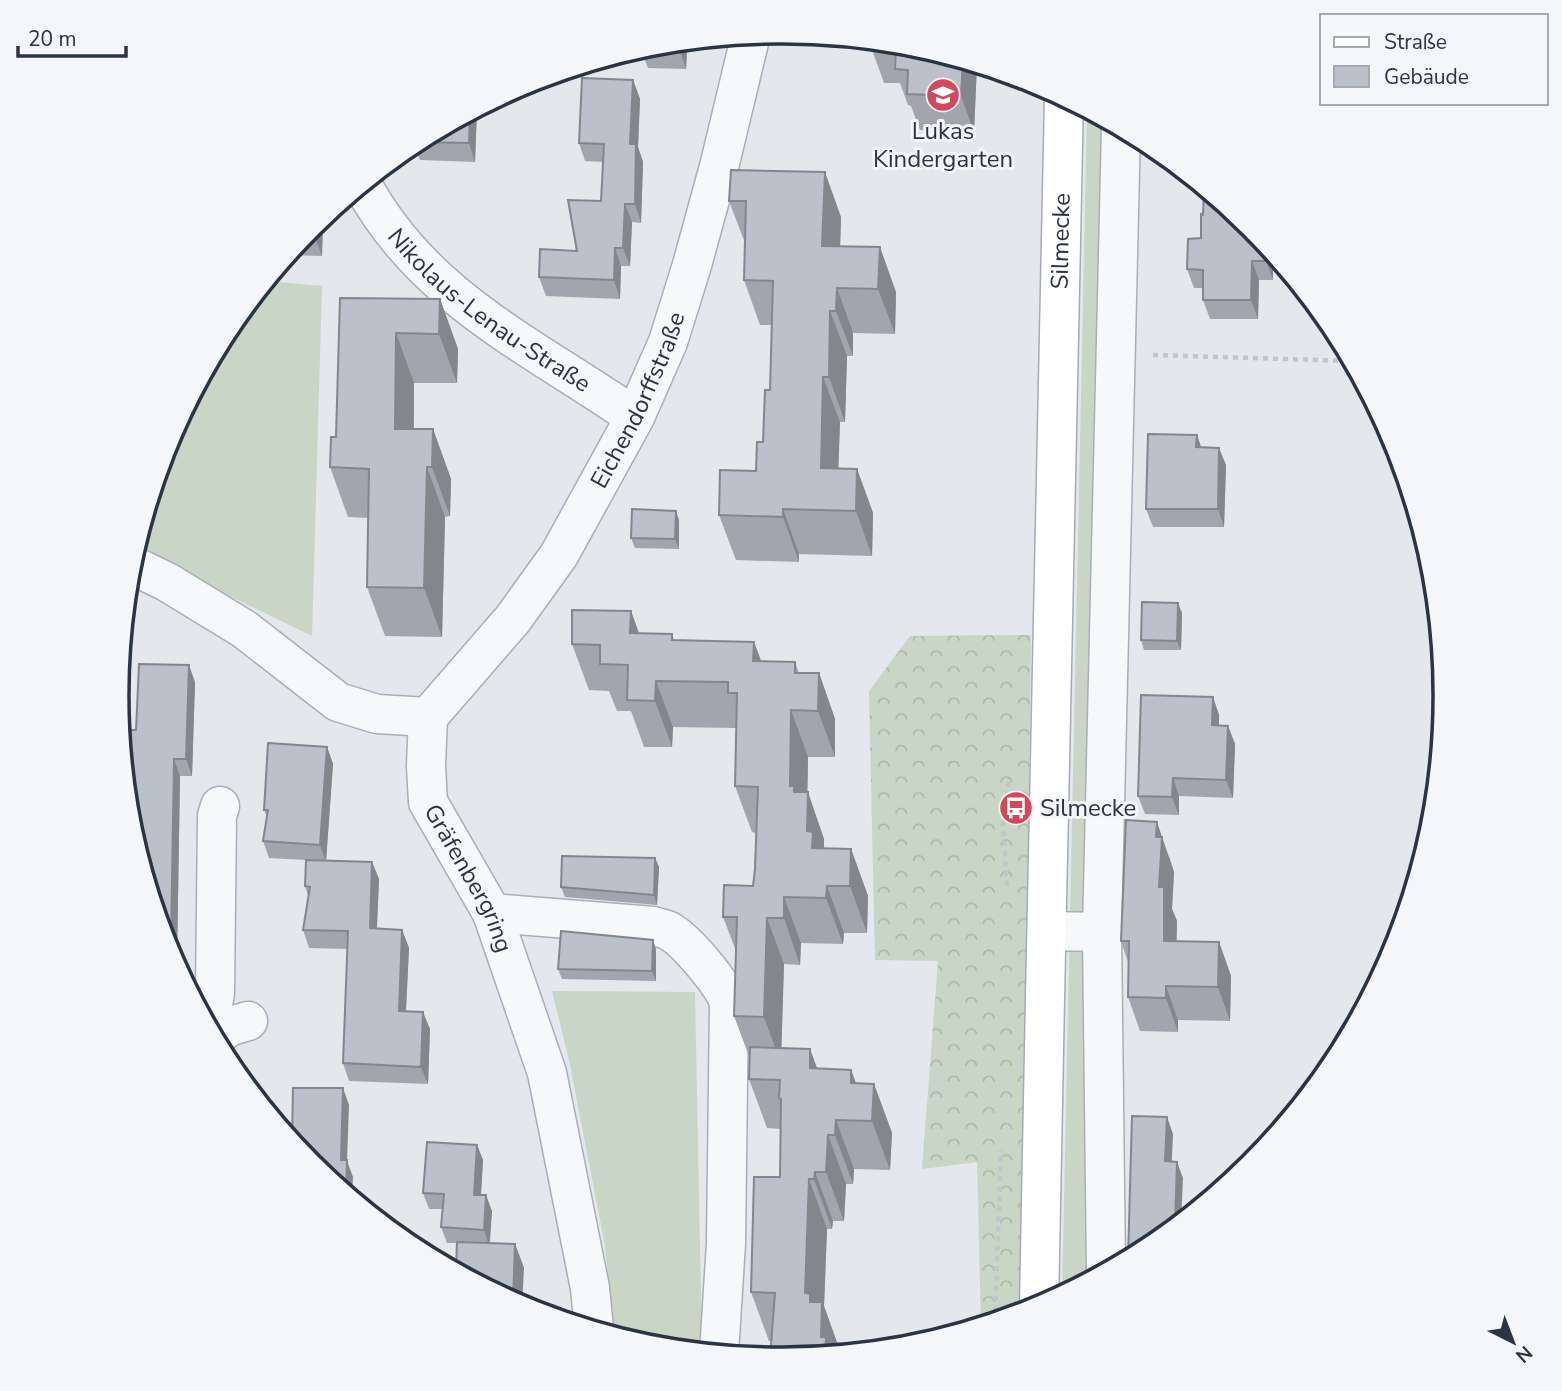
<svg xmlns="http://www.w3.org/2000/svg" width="1562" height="1391" font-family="'Nunito Sans',sans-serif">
	<defs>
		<pattern id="forest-crowns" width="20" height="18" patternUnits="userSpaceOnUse" patternTransform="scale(1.75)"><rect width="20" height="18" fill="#c9d6c5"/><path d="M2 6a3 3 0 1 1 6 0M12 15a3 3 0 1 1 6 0" fill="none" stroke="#adb8ab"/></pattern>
	</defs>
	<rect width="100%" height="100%" fill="#e4e7ec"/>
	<path fill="#c9d6c5" d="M1087 110 1112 123 1090 1280 1062 1295Z
		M266 281 322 286 312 636 135 550 168 441 229 326Z
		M552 991 695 992 702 1352 651 1347 614 1335 605 1246 569 1060Z"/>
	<path fill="url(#forest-crowns)" d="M1031 635 1023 1313 981 1325 977 1162 922 1169 938 961 875 960 869 691 910 636Z"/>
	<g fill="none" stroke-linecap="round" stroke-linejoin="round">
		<g stroke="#a9aeb7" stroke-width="41">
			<g id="minor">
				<path id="s1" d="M362 184C423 298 534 347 635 417"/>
				<path d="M130 564 167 582 244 629 338 702 377 714 428 717"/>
				<path id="s2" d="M428 717 513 619 559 555 635 417 668 342 692 265 720 163 751 34"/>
				<path id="s3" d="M428 717 426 766 428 802 492 913 547 1073 590 1288 594 1329"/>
				<path d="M492 913 653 926C658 928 664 928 669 931 686 940 724 985 729 1003L726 1243 719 1353"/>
				<path d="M1047 931 1102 932 1121 128"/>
				<path d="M1102 932 1106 1271"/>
				<path d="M209 1028 215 993 217 816 220 806"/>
				<path d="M214 1037 231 1026 248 1021"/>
			</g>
		</g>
		<g stroke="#a3abb8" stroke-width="41">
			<g id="major">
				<path id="s4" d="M1039 1307C1047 904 1054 501 1064 98"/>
			</g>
		</g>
		<path stroke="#c2c5cb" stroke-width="4.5" stroke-dasharray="5 5" stroke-linecap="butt" d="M1026 89V79
			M1153 355 1351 361
			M1007 886 1003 823 1009 780
			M995 1321 1001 1150"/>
		<use href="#minor" stroke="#f7f8fa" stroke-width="38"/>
		<use href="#major" stroke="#fff" stroke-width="38"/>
	</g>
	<path fill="#a1a5ae" d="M699 40V49H687L686 69 648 68 641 50 652 44Z
		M872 40 977 64 974 132 920 130 911 106 908 105 900 83H884L871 47Z
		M633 80 640 99 638 147 643 162 641 223 632 222 630 266H621L620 299 546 296 539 277 577 251 601 201 603 162 585 161 579 143Z
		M477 109 475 162 420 160 413 143Z
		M731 170 841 217 840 246 896 292 895 334 853 333V356H847L845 422H840L838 468 857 469 873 513 872 556 799 554V562L736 560 719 515 756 471 763 442 770 390 772 325H760L744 280 745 243 729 201Z
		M1203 215 1273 254V280H1259L1258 319H1210L1203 300V288H1194L1187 269 1201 238Z
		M323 220 322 256 287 255 312 226Z
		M340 298 440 299 458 349 457 383H414V429H433L451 479 450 516 445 517 442 637 385 636 367 587 368 518 348 517 330 467 336 437Z
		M1197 435 1201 447 1226 465 1224 527H1153L1146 509Z
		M679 520V549L635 548 631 538Z
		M631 611 639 634H672L674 640 754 642 761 661 795 662 799 673H819L835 719V757H808L807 792 824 839V849H851L868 896 867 933H844L843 944 801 943 800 965 784 964 781 1048 810 1049 817 1069 851 1070 856 1083 874 1084 892 1133 890 1170 854 1169 853 1184H846L844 1221H833L832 1229H827L824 1306 840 1351 769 1341 751 1292 780 1177 781 1129 767 1128 749 1079 750 1059 734 1016 736 951 723 917 753 886 756 833 752 832 735 786 736 728 673 727 672 747H644L631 711H617L609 691 589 690 572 644Z
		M1182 613 1181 650H1144L1141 640Z
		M195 682 192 776H180L177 958H175L167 949 129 762 136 730Z
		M1213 697 1219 715V726H1228L1235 744 1233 798 1179 796V815L1145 814 1138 796Z
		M327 747 333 764 326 860 372 862 379 879 377 928 402 930 409 948 406 1011 430 1029 428 1084 349 1081 343 1063 347 949 309 948 303 930 308 896 305 886 306 860 269 858 263 841 267 817 264 810Z
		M1169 856 1174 872 1172 909 1177 921 1176 941 1219 942 1231 976 1230 1021 1178 1020V1032L1140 1031 1128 997V962L1121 941Z
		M655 858 659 867 657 905 565 897 561 887Z
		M653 940 656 950V981L562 979 558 969Z
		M477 1145 483 1160 481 1195 492 1211 490 1243 515 1244 524 1268 457 1243H447L441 1227 443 1209H429L423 1193Z"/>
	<path fill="#83868d" d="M696 40H699V49Z
		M680 41H684L687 49 686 69 680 51Z
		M963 60 977 64 974 132 961 96Z
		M633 80 640 99 638 147 643 162 641 223 635 204 630 144Z
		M477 109 475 162 469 143 470 113Z
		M825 172 841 217 839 288 822 246Z
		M625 204 632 222 630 266 623 248Z
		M322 217 323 220 322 256 311 227Z
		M1267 246 1273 254V280L1266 261Z
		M880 247 896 292 895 334 878 289Z
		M615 248 621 266 620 299 614 280Z
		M1252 261 1259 280 1258 319 1251 300Z
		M837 288 853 333V356L836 311Z
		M440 299 458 349 457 383 439 334Z
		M830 311 847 356 845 422 829 377Z
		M396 333 414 383 413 478 395 429Z
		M823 377 840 422 837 510 821 468Z
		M433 429 451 479 450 516 432 467Z
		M1197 435 1203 453 1196 447Z
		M1219 448 1226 465 1224 527 1218 509Z
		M427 467 445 517 442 637 424 588Z
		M857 469 873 513 872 556 856 511Z
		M783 509 799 554V562L783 517Z
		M676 511 679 520V549L675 539Z
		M1178 603 1182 613 1181 650 1177 641Z
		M631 611 648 658 630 633Z
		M754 642 771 688 753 661Z
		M189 665 195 682 192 776 186 759Z
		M819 673 835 719V757L818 711Z
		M656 681 673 727 672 747 655 701Z
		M1213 697 1219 715 1218 744 1212 725Z
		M791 710 808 757 807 820 808 792 824 839V863L827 886 844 933 843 944 826 898 790 786Z
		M1228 726 1235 744 1233 798 1226 780Z
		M327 747 333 764 326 862 320 845Z
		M174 759 180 776 177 958 171 941Z
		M1173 778 1179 796V815L1172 797Z
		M1157 822 1174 872 1172 909 1177 921 1176 975 1164 941 1156 837Z
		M851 849 868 896 867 933 850 886Z
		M655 858 659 867 657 905 654 895Z
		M372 862 379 879 376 946 370 928Z
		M784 897 801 943 800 965 784 918Z
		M767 918 784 964 781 1064 764 1017Z
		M402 930 409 948 405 1028 399 1011Z
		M653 940 656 950V981L652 971Z
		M168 941 175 958 174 962 168 950Z
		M1219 942 1231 976 1230 1021 1218 987Z
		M1166 986 1178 1020V1032L1166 998Z
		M423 1012 430 1029 428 1084 421 1067Z
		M810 1049 828 1098 810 1068Z
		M851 1070 869 1120 851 1083Z
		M874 1084 892 1133 890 1170 872 1121Z
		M343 1088 349 1105 347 1161 353 1177 352 1199 346 1193 341 1160Z
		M1167 1117 1173 1134 1171 1178 1165 1161Z
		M836 1120 854 1169 853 1184 835 1135Z
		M828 1135 846 1184 844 1221 826 1172Z
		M477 1145 483 1160 480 1210 474 1195Z
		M1177 1162 1183 1178 1181 1222 1175 1227Z
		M815 1172 833 1221 832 1229 814 1179Z
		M809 1179 827 1229 824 1306 840 1351V1354L826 1355 805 1293Z
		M486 1195 492 1211 489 1246 484 1230Z
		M515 1244 524 1268 522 1306 513 1301Z"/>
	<path fill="#bbc0ca" stroke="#83868d" stroke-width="2" d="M872 40 911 44 963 60 961 96 907 94 908 70 895 69 896 48 871 47Z
		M680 41V51L641 50V47L652 44Z
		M582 78 633 80 630 144H636L635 204H625L623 248H615L614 280 539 277 540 249 577 251 568 200 601 201 604 144 579 143Z
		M470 113 469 143 415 142Z
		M731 170 825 172 822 246 880 247 878 289 837 288 836 311H830L829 377H823L821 468 857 469 856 511 783 509V517L719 515 720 470 756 471 757 442H763L765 390H770L773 281 744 280 746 201H729Z
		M1204 188 1251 226 1267 246 1266 261H1252L1251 300H1203V270L1187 269 1188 239 1201 238V214L1203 215Z
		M340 298 440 299 439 334 396 333 395 429H433L432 467H427L424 588 367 587 369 469 330 467 331 437H336Z
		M1148 434 1197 435 1196 447 1219 448 1218 509H1146Z
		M632 509 676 511 675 539 631 538Z
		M1142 602 1178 603 1177 641 1141 640Z
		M572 610 631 611 630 633 672 634V640L754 642 753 661 795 662V673H819L818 711 791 710 790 786H794V792H808L807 831 813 832 812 848 851 849 850 886H827L826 898 784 897V918H767L764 1017 734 1016 737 917H723L724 885 753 886 755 869 758 787 735 786 737 693H728V682L656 681 655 701 627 700 628 665 600 664V645L572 644Z
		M139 664 189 665 186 759H174L171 941H168V950L130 825 124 762H129L130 730H136Z
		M1141 695 1213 697 1212 725 1228 726 1226 780 1173 778 1172 797 1138 796Z
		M268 743 327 747 320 845 263 841 268 810H264Z
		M1126 820 1157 822 1156 837H1162L1159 887H1164V941L1219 942 1218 987 1166 986V998L1128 997 1129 941H1121Z
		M562 856 655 858 654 895 561 887Z
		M306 860 372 862 370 928 402 930 399 1011 423 1012 421 1067 343 1063 348 931 303 930 310 887 305 886Z
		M561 931 653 940 652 971 558 969Z
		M750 1047 810 1049V1068L851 1070V1083L874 1084 872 1121 836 1120 835 1135H828L826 1172H815L814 1179H809L805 1293 810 1294V1302H822L821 1337H826L825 1353 841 1354 781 1359 770 1358 775 1293 751 1292 754 1177H780L781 1099 779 1098 780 1080 749 1079Z
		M293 1088H343L341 1160H347L346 1193 311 1165 292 1141Z
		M1132 1116 1167 1117 1165 1161 1177 1162 1175 1225H1177L1150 1248 1128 1259Z
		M427 1142 477 1145 474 1195H486L484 1230 441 1227 444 1194 423 1193Z
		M457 1242 515 1244 513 1301 456 1271Z"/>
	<defs>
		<g id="school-disc" transform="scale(1.75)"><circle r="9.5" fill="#d1495b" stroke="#f4f6f9"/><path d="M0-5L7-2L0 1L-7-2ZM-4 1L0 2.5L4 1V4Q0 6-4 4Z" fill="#fff"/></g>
		<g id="bus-disc" transform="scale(1.75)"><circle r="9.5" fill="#d1495b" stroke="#f4f6f9"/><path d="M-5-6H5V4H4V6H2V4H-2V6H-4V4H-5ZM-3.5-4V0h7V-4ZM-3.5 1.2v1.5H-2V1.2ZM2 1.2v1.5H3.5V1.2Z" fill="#fff"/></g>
	</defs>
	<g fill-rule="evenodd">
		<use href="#school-disc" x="943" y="95"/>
		<use href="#bus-disc" x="1016" y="808"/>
	</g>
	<g text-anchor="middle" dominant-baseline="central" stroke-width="6" stroke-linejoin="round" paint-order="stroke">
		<g font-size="24" fill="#2b3445" stroke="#f4f6f9">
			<text x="943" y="131">Lukas<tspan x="943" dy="28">Kindergarten</tspan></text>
			<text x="1040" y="808" text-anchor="start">Silmecke</text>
		</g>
		<g font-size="24" fill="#2b3445" stroke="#f4f6f9">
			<text stroke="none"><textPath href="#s4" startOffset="1066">Silmecke</textPath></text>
			<text stroke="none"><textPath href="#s1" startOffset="182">Nikolaus-Lenau-Straße</textPath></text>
			<text stroke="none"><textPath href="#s2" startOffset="383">Eichendorffstraße</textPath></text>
			<text stroke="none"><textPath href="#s3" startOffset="172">Gräfenbergring</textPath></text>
		</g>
	</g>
	<path d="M0 0H1562V1391H0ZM780 44H782A651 651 0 0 1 1433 695V696A651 651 0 0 1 782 1347H780A651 651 0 0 1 129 696V695A651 651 0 0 1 780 44Z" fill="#f4f6f9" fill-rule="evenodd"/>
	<path fill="none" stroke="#2b3445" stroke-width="3.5" d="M780 44H782A651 651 0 0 1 1433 695V696A651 651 0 0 1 782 1347H780A651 651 0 0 1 129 696V695A651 651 0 0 1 780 44Z"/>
	<rect x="1320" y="14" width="228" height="91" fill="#f4f6f9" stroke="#a4a8b1" stroke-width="2"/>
	<rect x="1334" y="37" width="35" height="10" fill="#ffffff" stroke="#a4a8b1" stroke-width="2"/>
	<text x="1384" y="49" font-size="21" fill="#2b3445">Straße</text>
	<rect x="1334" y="66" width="35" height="21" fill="#bbc0ca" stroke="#a4a8b1" stroke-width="2"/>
	<text x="1384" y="84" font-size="21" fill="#2b3445">Gebäude</text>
	<g transform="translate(1513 1342) rotate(138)" stroke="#f4f6f9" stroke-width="5" paint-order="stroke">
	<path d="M0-5L12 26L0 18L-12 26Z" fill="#2b3445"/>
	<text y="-10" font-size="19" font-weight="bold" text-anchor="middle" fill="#2b3445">N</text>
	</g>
	<path d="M18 46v10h108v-10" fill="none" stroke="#2b3445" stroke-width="3.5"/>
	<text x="28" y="46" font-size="21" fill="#2b3445" stroke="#f4f6f9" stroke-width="5" paint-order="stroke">20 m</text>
</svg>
